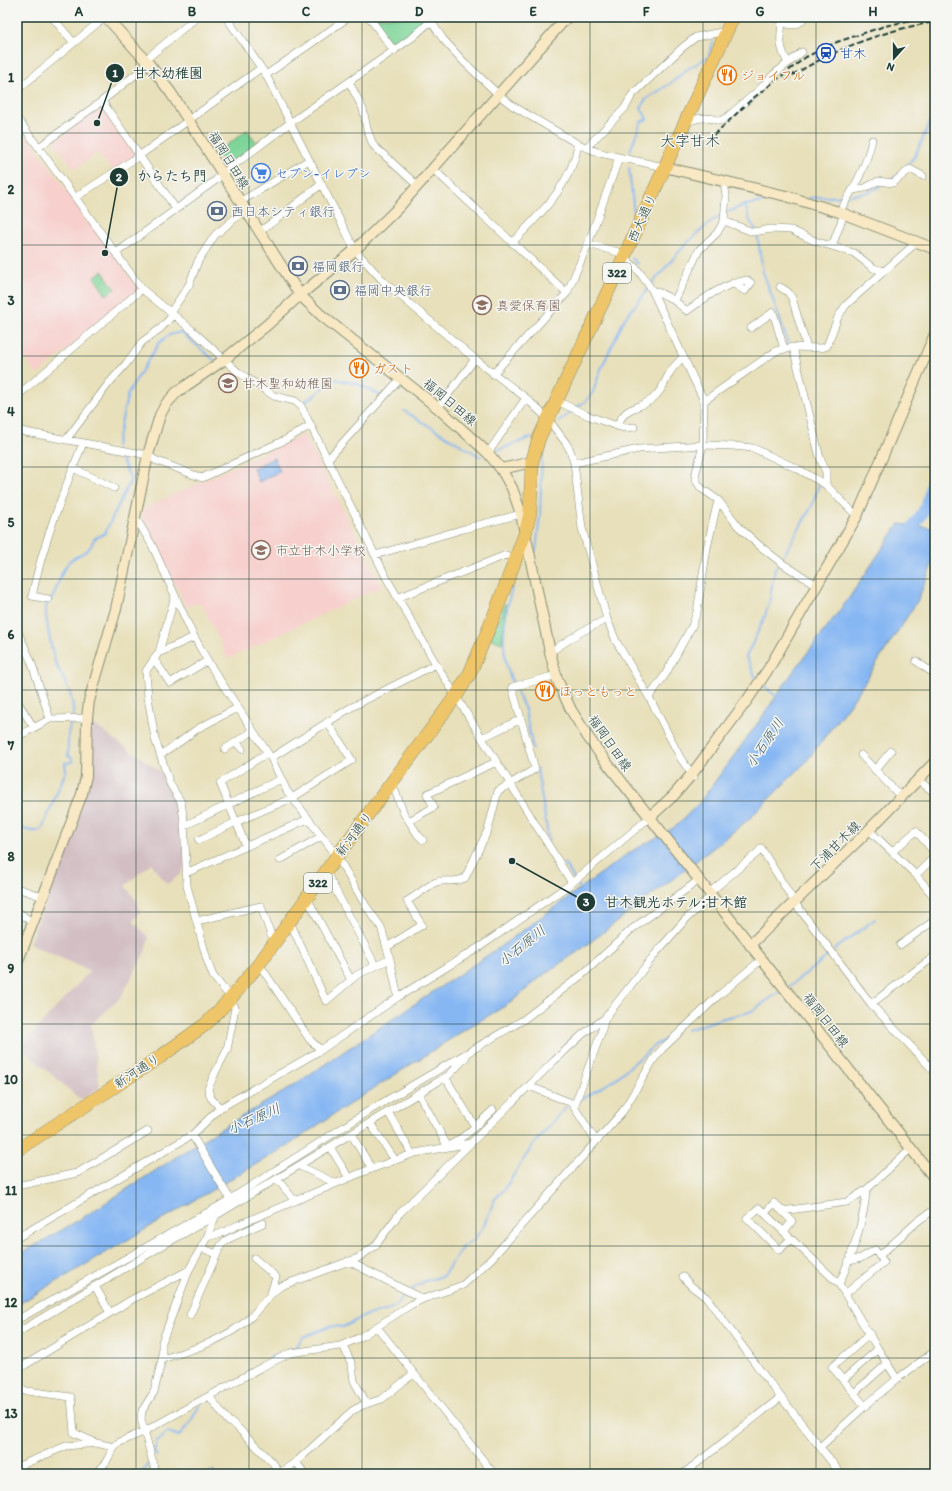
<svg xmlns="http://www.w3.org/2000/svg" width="952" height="1491" font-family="Itim,'Klee One',sans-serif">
	<rect width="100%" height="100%" fill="#f6f6f2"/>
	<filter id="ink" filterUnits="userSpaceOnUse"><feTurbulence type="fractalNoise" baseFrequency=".025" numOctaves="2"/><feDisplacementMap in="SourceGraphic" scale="8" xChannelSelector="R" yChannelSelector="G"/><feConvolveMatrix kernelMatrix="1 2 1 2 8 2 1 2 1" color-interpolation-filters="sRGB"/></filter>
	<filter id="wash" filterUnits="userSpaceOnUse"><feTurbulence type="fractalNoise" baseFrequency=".012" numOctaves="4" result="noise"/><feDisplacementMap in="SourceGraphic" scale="16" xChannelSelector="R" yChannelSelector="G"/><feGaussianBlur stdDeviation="0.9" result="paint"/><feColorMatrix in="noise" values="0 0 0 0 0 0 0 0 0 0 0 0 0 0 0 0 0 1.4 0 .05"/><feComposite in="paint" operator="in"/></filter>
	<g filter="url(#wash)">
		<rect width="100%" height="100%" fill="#e8e0ba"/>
		<path fill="#f7d0cd" d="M103 104 136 156 113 171 98 153 75 169 54 142Z
			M17 122 139 289 37 375 17 348Z
			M304 434 382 586 228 659 201 603 186 607 141 515 143 509Z"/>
		<path fill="#d2bec3" d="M91 723 164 774 178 803 182 819 185 865 181 874 167 884 151 863 125 886 137 901 140 912 133 921 149 938 144 954 121 997 91 1025 100 1088 81 1100 20 1047 90 971 29 944 78 816Z"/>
		<path fill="#7ed599" stroke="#4e8966" d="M371 17H422L426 23 397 45H394Z
			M247 130 257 143 226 167 217 153Z
			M102 271 115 289 106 295 94 277Z
			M504 604H506L502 643 491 639Z"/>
		<path fill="#87b7f3" stroke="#537a94" d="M274 458 280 471 259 482 253 468Z
			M899 524 935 528V557L918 600 855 697 805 763 750 818 717 845 580 950 546 973 510 1003 466 1029 331 1116 292 1143 17 1305V1256L84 1217 207 1137 285 1091 497 949 629 853 675 827 700 802 760 720 793 672 849 598Z"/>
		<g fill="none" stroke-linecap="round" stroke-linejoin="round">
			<path stroke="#87b7f3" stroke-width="2" d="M718 21 720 17
				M630 151 641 122 647 119 641 108 645 100 674 81 686 70 708 57 713 42
				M902 171 915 156 935 111
				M890 180 898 175
				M851 195 869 192 882 185
				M809 198 847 196
				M745 205 750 221 756 230
				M727 212 745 205 779 199
				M757 234 763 272 778 313 792 356
				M627 236 634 214 629 168
				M632 258 637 264
				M651 285C672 260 693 232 722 215
				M303 402 311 398 335 379 358 384 380 395
				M576 408 586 401 593 392 601 369 625 318 649 288
				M404 411 481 457
				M559 422 573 410
				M116 446 128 393 159 343 169 335 181 332 214 360
				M498 450 532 437
				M821 479 823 474 821 469
				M927 506 935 508
				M536 551 540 515 542 452 547 438
				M781 560 812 506 819 484
				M757 680 746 657 763 621 769 604 775 568 779 564
				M513 684C498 651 504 617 513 583
				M762 684 777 697
				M517 692 525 710 533 749
				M73 716C75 696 64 681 56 664 52 655 45 617 46 607 47 603 51 600 53 597 58 585 61 570 70 561 80 552 89 555 94 539L105 533 131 479 117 451
				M537 769 549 841
				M17 827C25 829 35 834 42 829L66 771 65 763 73 762 71 757 68 756V735L71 720
				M564 863 582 891
				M834 950 875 919
				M790 986 829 955
				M687 1030 720 1019 750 1012 780 992
				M579 1100 589 1095 614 1080 655 1045 667 1039 675 1031
				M411 1290 425 1281 443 1276 463 1246 475 1239 484 1225 495 1199 504 1190 533 1145 566 1107
				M290 1350 295 1348 303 1337 331 1326 343 1327 367 1315 386 1311 395 1306 405 1295
				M270 1358 280 1354
				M157 1456 153 1450 156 1447V1442L168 1432 179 1436 190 1423 199 1406 201 1405
				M138 1474 144 1470 148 1464"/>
			<path stroke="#87b7f3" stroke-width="12" d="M905 539 927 506 935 469"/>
		</g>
	</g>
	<g filter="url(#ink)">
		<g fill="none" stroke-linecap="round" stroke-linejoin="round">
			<g stroke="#848e77" stroke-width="8">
				<path id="street" d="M52 17 74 43
					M226 17 266 75 355 250 384 282 475 359 526 398 548 419 566 443 570 450 574 463 582 528 607 619 616 641 649 697 681 759 694 777
					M369 17 394 51
					M428 17 443 39 463 61 499 95 513 106 578 144 600 153 664 167
					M779 17C786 27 798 28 804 17
					M782 21C780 39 779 47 788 63
					M145 60 197 17
					M266 75 349 17
					M349 82 363 109 367 129 373 145 418 186
					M17 90 105 17
					M102 101 176 209
					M17 118 142 289 192 330 238 372 274 396 295 401 301 406 387 579 436 664 572 883
					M685 123C697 117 708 116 720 121L726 118 758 91 773 75 802 52
					M39 147 102 101 149 64
					M587 147 625 108 632 95 683 47 696 37 727 31
					M433 169 567 293
					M724 181 726 196 724 221 753 232 771 229 791 230 815 241 854 253 873 268 884 271
					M853 190 865 188 878 181 893 183 910 169 923 176
					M76 197 139 156 261 68
					M240 202 309 160
					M839 212C854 189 866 167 872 140
					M259 232C281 217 300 200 322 184
					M512 243C539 215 572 185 578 144
					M588 244 618 252 638 270 652 290 704 401 703 445 695 476 697 482 701 488 718 500 739 527 760 546 783 564 818 586
					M832 246 844 214
					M116 253 216 180 222 174 290 123 413 37 435 17
					M780 287 788 292 792 298 807 348
					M652 290C666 294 676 301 687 311 709 295 720 286 747 280L751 283 745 291 733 283
					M675 300 699 250 717 233 724 221
					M170 313 189 285 198 261 215 235 245 210
					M751 328 773 312 784 349
					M793 347 820 458 826 472V485
					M493 374 567 293 588 244 619 158
					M17 396 142 289
					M557 401 589 416 617 426 625 428 634 427
					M704 401 776 351 793 347 822 348 827 346 838 317 846 305 917 242
					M438 408 475 359
					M617 426C627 404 635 411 651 400 662 391 663 385 669 374 672 368 678 362 683 357
					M17 427 20 430 25 432 148 455 155 460 202 478 285 440 311 425
					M66 440 109 383 126 364 142 342 161 328 173 315
					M488 453 526 398
					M328 459 400 379
					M574 463 639 449 703 445 733 446 753 448 798 469 826 485 857 516
					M73 468 114 488
					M136 518 152 545 192 633 210 665 271 758 287 791 337 856 366 906 381 927 390 959 357 975 326 1001 290 922
					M375 555 467 528 521 514
					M397 598 506 555 515 558
					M48 599 32 596C43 543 63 493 83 443
					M17 630 31 661 50 719
					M159 652 163 651 194 637
					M550 652 581 632 607 619
					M154 659 170 683 207 661
					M916 661 930 671 935 665
					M649 697 665 675 692 626 697 612 707 548 718 500
					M17 701 34 728
					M17 737 50 719 87 718
					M482 738 521 719
					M236 742 242 749
					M225 749 253 731
					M160 755 177 744 197 729 237 708
					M861 755 901 797
					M271 758 350 708 436 664
					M875 770 891 751
					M918 780 935 793
					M392 783 404 814 409 821 434 807 427 794 496 762
					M409 821 418 835 423 840
					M184 826 281 779
					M869 830 916 875 935 898
					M199 840 236 822 292 798 352 760 327 722
					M246 846 220 783 267 753
					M761 848 795 903 871 1004 935 1072
					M893 851 916 831 935 853
					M280 860 322 836
					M326 872 373 961 374 966
					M186 873 308 819
					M916 875 935 856
					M17 888 43 897
					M709 893 762 849
					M307 898 351 980
					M17 911 33 923
					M197 921 261 906 274 944
					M17 938 26 941
					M900 945 935 920
					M387 947 422 925 407 901C416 896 425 888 434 883 445 878 454 884 465 878L488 830 498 791 535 769 512 687 557 675
					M390 959 398 997
					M259 964 310 1040 321 1050 398 997 481 946 553 896 572 883 650 817
					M871 1004 935 956
					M445 1077 475 1126
					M529 1086 574 1104
					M418 1093 448 1147 468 1133 493 1110
					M220 1108 321 1050
					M388 1112 412 1154
					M370 1123 395 1160
					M351 1134 372 1169
					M192 1135 230 1199
					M596 1141 574 1107 601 1033 605 1018
					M330 1147 349 1178
					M300 1166 335 1183
					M277 1179 295 1201
					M17 1186 77 1173 148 1131
					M866 1190 847 1202 782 1211 792 1221 784 1232 839 1284C851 1258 865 1219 866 1190L911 1148
					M765 1213 774 1203 782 1211
					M784 1232 759 1208 747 1218 779 1250 791 1239
					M207 1237 222 1233 238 1225 363 1172 415 1153 471 1143
					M17 1238 192 1135 220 1108 211 1098 208 1089 215 1073 227 1050 235 1008 231 998 213 976 207 960 187 886 184 821 181 802 170 784 155 739 148 697 146 671 159 652 175 596
					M217 1254 221 1245 226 1240 263 1223
					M879 1256 918 1221 935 1209
					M254 1258 276 1277 271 1293
					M348 1261 423 1299
					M683 1277 691 1286 707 1298 766 1378 841 1474
					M839 1284 845 1294 884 1262 875 1250 861 1258 849 1261
					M95 1286 110 1313
					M845 1294 878 1349 897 1379 935 1351
					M190 1315 217 1254 201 1248
					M17 1320 224 1203 372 1109 523 1020 583 974 632 929 699 880
					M377 1327 494 1474
					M17 1333 160 1247 215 1216 449 1075 466 1057
					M870 1334 832 1367 865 1406 897 1379
					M343 1345 352 1365 354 1381 367 1404
					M162 1359C193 1350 227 1339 251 1317 261 1306 268 1295 281 1286L358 1258 375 1246 399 1214 554 1061 583 1034 605 1018 656 953 685 920 711 896
					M17 1369 25 1365 131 1300 189 1270
					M843 1380 878 1349
					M20 1390 71 1397 74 1433 96 1443
					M854 1393 888 1363
					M209 1396 229 1422 233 1423 273 1463 279 1473
					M820 1447 865 1406
					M296 1462 305 1474
					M17 1467 66 1446 96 1443 114 1447
					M211 1469 214 1474
					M95 1474 106 1462 114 1447 118 1443 145 1431 262 1367 290 1353 340 1346 359 1338 412 1304 423 1299 463 1285 492 1258 609 1127 623 1111 654 1059 662 1049 718 996 762 959
					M156 1474 141 1419 142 1411 154 1392 162 1359V1342L189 1270 207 1237 216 1215
					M278 1474 296 1462 352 1411 363 1405 382 1399 413 1374
					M683 1474 781 1397"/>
			</g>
			<g stroke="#848e77" stroke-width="12">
				<path id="secondary" d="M106 17 149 64 171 93 300 295 321 315 438 408 488 453 501 469 512 488 521 514 550 652 557 679 571 710 588 737 603 758 935 1179
					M664 167 786 196 839 212 935 249
					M501 469 532 462
					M650 817 674 795 692 774 748 699 769 668 857 516 935 334
					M750 945 869 830 935 762
					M17 963 43 897 82 794 86 776 87 718 89 701 116 609 148 455 160 415 166 404 177 392 225 359 267 325 300 295 355 250 398 208 567 17"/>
			</g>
			<g stroke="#848e77" stroke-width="14">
				<path id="highway" d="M17 1150 160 1057 206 1024 231 998 259 964 337 856 456 696 470 673 492 621 525 534 530 513 532 462 539 438 624 257 733 17"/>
			</g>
			<use href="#street" stroke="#fff" stroke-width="7"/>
			<use href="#secondary" stroke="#f8e8c3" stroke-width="10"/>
			<use href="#highway" stroke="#eec569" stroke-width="13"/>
			<path stroke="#1f3d34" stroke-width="2" stroke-dasharray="6 3" stroke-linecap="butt" d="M785 80C830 51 882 30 935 22
				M714 135 752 99 806 57 837 42 885 26 924 17"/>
		</g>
	</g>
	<path fill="none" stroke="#1f3d34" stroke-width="1" stroke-opacity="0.55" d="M136 17V1474M249 17V1474M362 17V1474M476 17V1474M590 17V1474M703 17V1474M816 17V1474M17 133H935M17 245H935M17 356H935M17 467H935M17 579H935M17 690H935M17 801H935M17 912H935M17 1024H935M17 1135H935M17 1246H935M17 1358H935"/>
	<defs>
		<g id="station-ring" transform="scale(1)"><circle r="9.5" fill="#f6f6f2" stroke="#1a4fb4" stroke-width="1.5"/><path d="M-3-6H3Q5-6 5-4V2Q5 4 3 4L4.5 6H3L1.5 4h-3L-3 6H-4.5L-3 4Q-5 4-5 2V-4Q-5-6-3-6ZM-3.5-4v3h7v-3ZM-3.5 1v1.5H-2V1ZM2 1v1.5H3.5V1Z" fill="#1a4fb4"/></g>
		<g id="restaurant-ring" transform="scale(1)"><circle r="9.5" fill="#f6f6f2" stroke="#e8710a" stroke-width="1.5"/><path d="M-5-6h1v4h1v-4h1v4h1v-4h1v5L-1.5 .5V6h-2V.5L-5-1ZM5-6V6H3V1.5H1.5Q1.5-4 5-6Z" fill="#e8710a"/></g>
		<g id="supermarket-ring" transform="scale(1)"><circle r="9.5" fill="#f6f6f2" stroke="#3f7fe0" stroke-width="1.5"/><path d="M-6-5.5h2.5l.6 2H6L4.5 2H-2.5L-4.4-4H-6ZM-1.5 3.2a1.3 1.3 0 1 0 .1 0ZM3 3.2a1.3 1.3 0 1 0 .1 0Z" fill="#3f7fe0"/></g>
		<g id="bank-ring" transform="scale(1)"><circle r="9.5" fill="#f6f6f2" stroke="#5c6f8a" stroke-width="1.5"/><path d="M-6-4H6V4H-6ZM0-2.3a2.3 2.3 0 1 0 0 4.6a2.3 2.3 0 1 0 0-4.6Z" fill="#5c6f8a"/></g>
		<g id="school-ring" transform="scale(1)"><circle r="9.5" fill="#f6f6f2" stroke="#8d6e63" stroke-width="1.5"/><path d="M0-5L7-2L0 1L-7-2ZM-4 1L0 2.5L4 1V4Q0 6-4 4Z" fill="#8d6e63"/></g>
	</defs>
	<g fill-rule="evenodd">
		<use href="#station-ring" x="826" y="53"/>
		<use href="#restaurant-ring" x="727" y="75"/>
		<use href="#supermarket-ring" x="261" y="173"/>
		<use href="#bank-ring" x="217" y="211"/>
		<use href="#bank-ring" x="298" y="266"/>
		<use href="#bank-ring" x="340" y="290"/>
		<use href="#school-ring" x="482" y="305"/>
		<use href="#restaurant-ring" x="359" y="368"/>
		<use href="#school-ring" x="228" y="383"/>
		<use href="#school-ring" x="261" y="550"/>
		<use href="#restaurant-ring" x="545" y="691"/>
	</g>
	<g text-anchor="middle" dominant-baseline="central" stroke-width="3" stroke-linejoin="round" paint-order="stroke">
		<g fill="#f6f6f2" stroke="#60746d" stroke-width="1">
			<rect x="603" y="263" width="28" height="20" rx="3"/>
			<rect x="304" y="873" width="28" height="20" rx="3"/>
		</g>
		<g font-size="12" font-weight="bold" fill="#1f3d34">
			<text x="617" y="273">322</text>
			<text x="318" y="883">322</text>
		</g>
		<g font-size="13" fill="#164399" stroke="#f6f6f2" text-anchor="start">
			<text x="840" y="53">甘木</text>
		</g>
		<g font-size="13" fill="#c56008" stroke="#f6f6f2" text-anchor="start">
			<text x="741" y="75">ジョイフル</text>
			<text x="373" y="368">ガスト</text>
			<text x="559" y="691">ほっともっと</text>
		</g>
		<g font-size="13" fill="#1f3d34" stroke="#f6f6f2">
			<text transform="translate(229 160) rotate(58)">福岡日田線</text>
			<text transform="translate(642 218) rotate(-66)">西大通り</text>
			<text transform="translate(450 402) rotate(40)">福岡日田線</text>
			<text transform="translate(610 743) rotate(55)">福岡日田線</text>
			<text transform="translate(354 834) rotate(-53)">新河通り</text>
			<text transform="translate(835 846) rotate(-45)">下浦甘木線</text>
			<text transform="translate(826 1020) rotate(52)">福岡日田線</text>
			<text transform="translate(137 1071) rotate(-33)">新河通り</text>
		</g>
		<g font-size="13" fill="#366cbe" stroke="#f6f6f2" text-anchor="start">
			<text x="275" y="173">セブン-イレブン</text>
		</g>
		<g font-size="13" fill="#4e5e75" stroke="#f6f6f2" text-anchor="start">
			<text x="231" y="211">西日本シティ銀行</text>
			<text x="312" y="266">福岡銀行</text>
			<text x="354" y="290">福岡中央銀行</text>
		</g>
		<g font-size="13" fill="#785e54" stroke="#f6f6f2" text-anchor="start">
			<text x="496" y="305">真愛保育園</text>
			<text x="242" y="383">甘木聖和幼稚園</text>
			<text x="275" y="550">市立甘木小学校</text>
		</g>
		<g font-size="14" font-style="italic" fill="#395c64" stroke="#f6f6f2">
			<text transform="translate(765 743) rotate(-56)">小石原川</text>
			<text transform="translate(522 946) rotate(-39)">小石原川</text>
			<text transform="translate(254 1119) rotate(-24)">小石原川</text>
		</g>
		<g font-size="15" fill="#1f3d34" stroke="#f6f6f2">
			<text x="690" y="141">大字甘木</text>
		</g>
	</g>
	<path fill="none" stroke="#1f3d34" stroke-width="1.5" d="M97 123L115 73M105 253L119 177M512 861L586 902"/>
	<g fill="#1f3d34" stroke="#f6f6f2" stroke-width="1.5">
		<circle cx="97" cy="123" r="4"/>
		<circle cx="105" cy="253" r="4"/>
		<circle cx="512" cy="861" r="4"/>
		<circle cx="115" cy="73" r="10"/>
		<circle cx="119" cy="177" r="10"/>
		<circle cx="586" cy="902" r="10"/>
	</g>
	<g font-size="12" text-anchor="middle" font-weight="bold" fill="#fff">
		<text x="115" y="77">1</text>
		<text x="119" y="181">2</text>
		<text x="586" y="906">3</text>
	</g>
	<g font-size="14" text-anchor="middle" font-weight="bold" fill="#1f3d34" stroke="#f6f6f2" stroke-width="3" stroke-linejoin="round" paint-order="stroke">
		<text x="168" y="78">甘木幼稚園</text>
		<text x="172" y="181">からたち門</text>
		<text x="676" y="907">甘木観光ホテル;甘木館</text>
	</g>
	<rect width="952" height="1491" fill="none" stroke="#f6f6f2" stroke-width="44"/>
	<g transform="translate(894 58) rotate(201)" stroke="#f6f6f2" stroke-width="3" paint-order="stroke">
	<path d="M0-3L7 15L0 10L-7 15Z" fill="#1f3d34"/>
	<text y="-6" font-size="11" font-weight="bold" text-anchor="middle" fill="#1f3d34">N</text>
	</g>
	<rect x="22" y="22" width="908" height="1447" fill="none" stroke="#1f3d34" stroke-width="1.5"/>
	<g font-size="13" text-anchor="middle" font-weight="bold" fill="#1f3d34">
		<text x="79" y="16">A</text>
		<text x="192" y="16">B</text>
		<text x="306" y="16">C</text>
		<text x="419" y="16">D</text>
		<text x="533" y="16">E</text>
		<text x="646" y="16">F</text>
		<text x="760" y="16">G</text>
		<text x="873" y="16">H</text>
		<text x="11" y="82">1</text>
		<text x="11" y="194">2</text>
		<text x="11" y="305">3</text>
		<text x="11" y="416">4</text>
		<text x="11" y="527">5</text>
		<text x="11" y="639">6</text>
		<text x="11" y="750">7</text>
		<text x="11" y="861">8</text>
		<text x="11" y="973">9</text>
		<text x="11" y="1084">10</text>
		<text x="11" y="1195">11</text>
		<text x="11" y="1307">12</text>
		<text x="11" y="1418">13</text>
	</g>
</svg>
